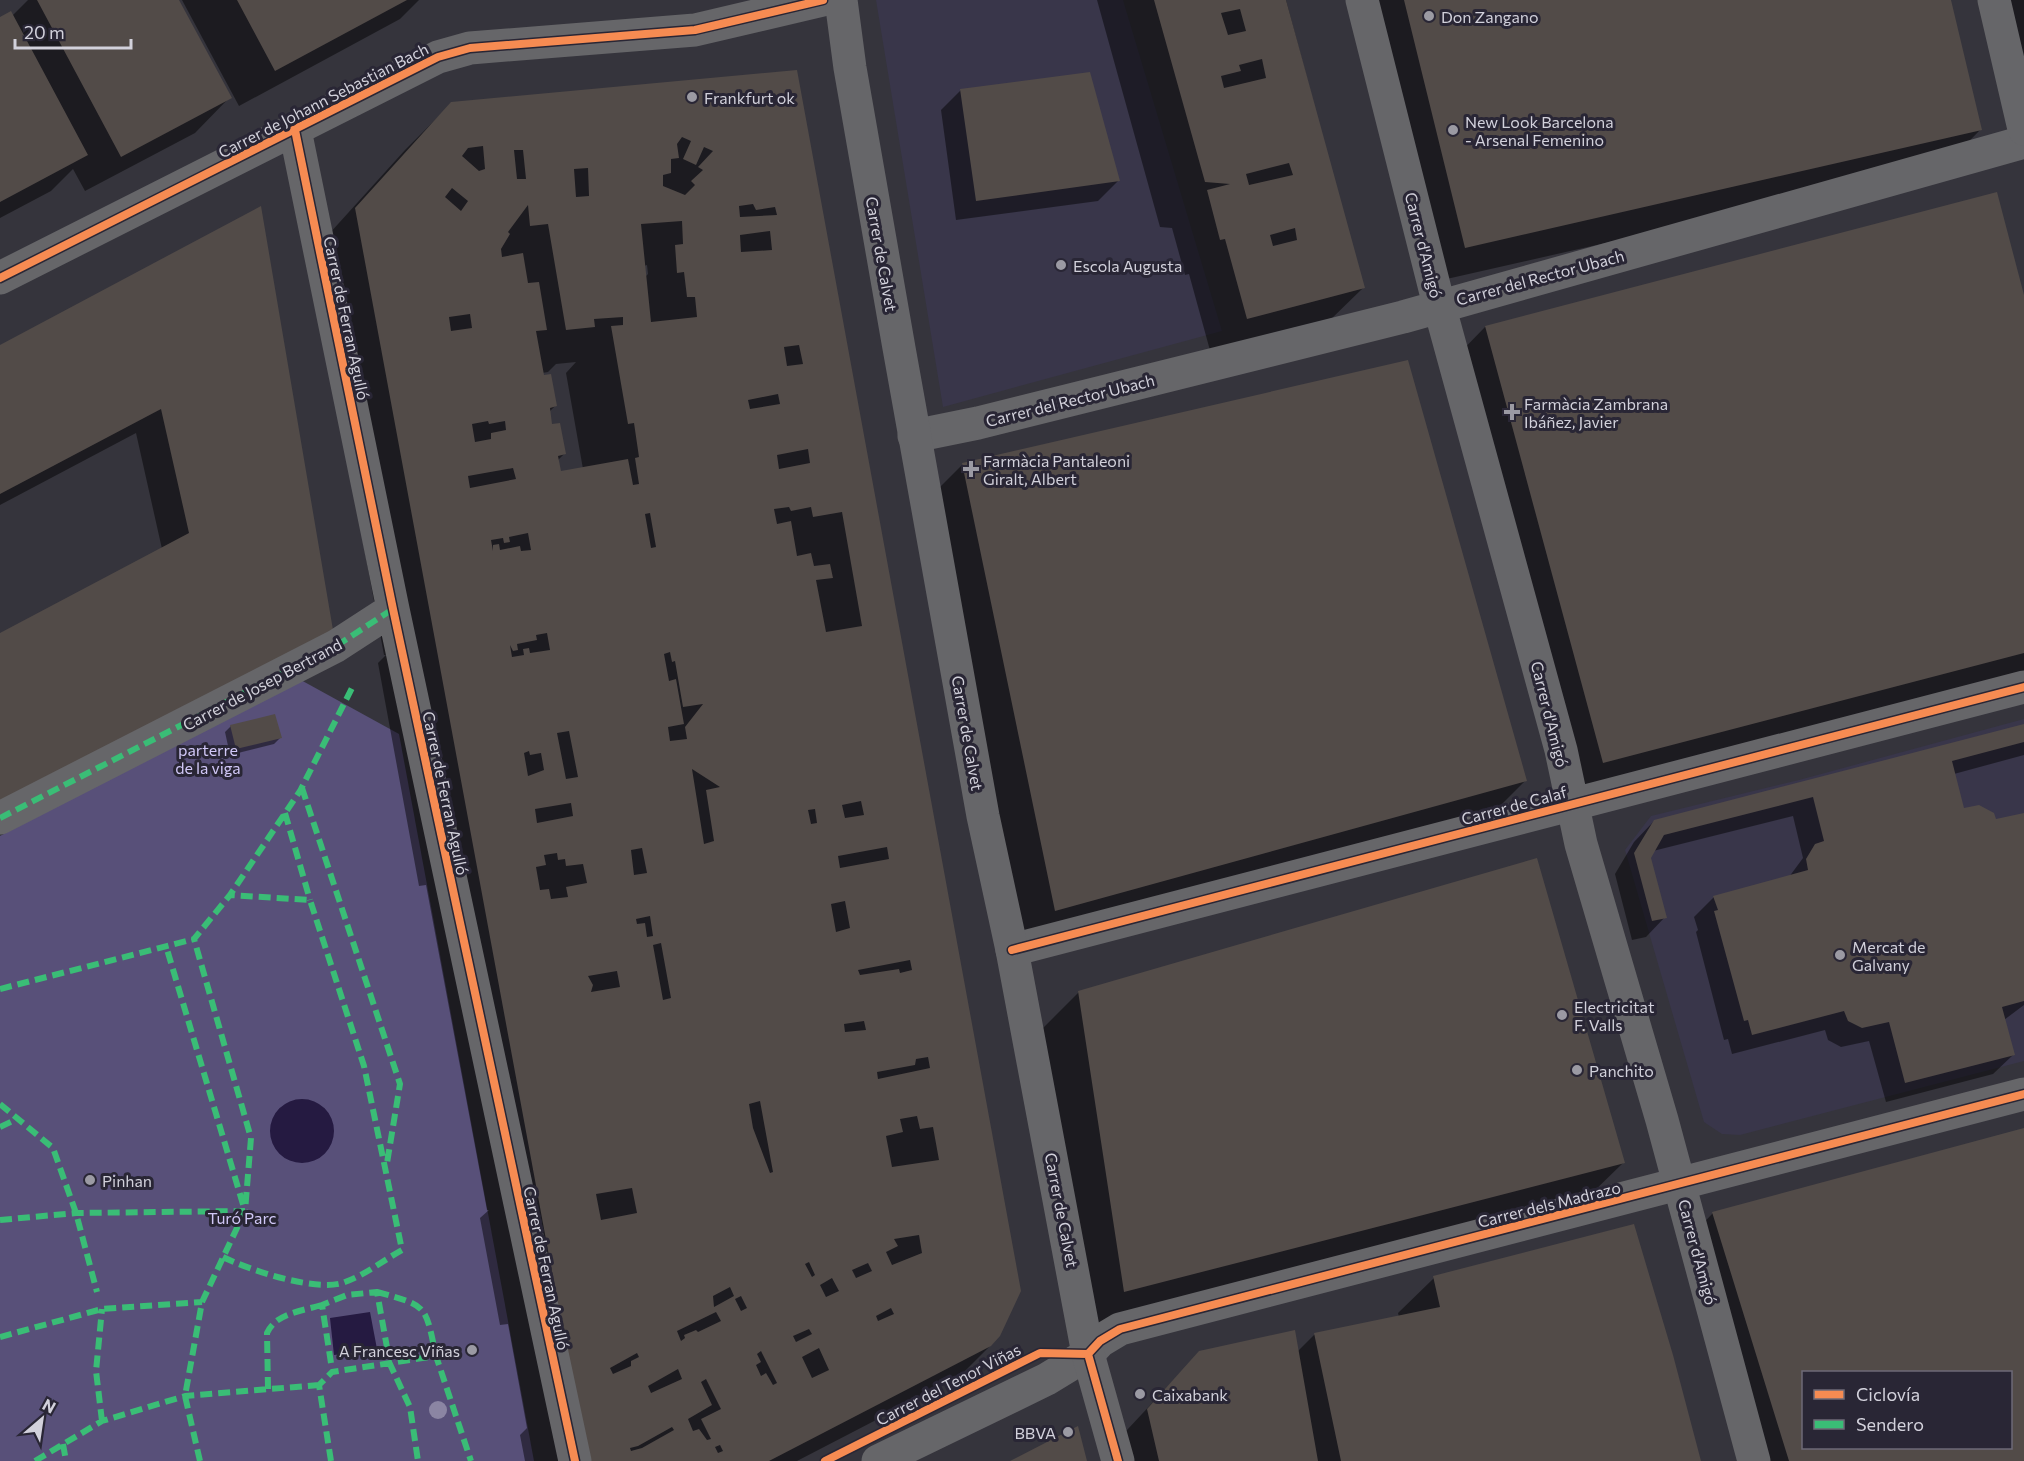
<svg xmlns="http://www.w3.org/2000/svg" width="2024" height="1461" font-family="Commissioner,sans-serif">
	<rect width="100%" height="100%" fill="#35343c"/>
	<path fill="#39364a" d="M876 0H1123L1222 331 943 407Z
		M2024 719V1061L1740 1135 1722 1134 1704 1122 1625 850 1651 816 1799 780Z"/>
	<path fill="#585079" d="M299 679 399 734 534 1461H0V836Z"/>
	<path fill="#251a41" d="M270 1131a32 32 0 1 1 64 0a32 32 0 1 1-64 0Z
		M370 1312 377 1349 361 1352 357 1356 351 1353 334 1355 330 1318Z"/>
	<path fill="#0007" fill-rule="evenodd" d="M28 0H177L230 97 195 133 85 191 73 169 51 191 0 218V19L12 16Z
		M182 0H419L400 19 239 106Z
		M1097 0H1286L1363 288 1327 323 1211 354 1189 274 1185 275 1172 228 1160 227Z
		M1360 0H1949L1980 130 1945 166 1429 283Z
		M2002 0H2024V84Z
		M795 72 995 1341 959 1377 797 1461H525L520 1435 527 1428 508 1324 500 1325 480 1218 489 1210H487L426 885 419 886 378 663 386 655H384L310 255 405 150 451 104ZM647 265 648 274 645 277 644 266ZM576 362 566 373 583 469 559 473 558 460 564 454 551 425 549 412 555 406 542 373 548 372 556 364Z
		M961 90 1118 181 1098 201 956 220 941 110Z
		M1996 194 2024 301V679L1567 798 1450 363 1485 327Z
		M260 209 331 629 0 634 162 549 136 433 0 505V347Z
		M963 464 1526 780 1490 816 1019 945 927 500Z
		M2024 725V755L1954 774 1963 810 1995 821 2024 814V1005L2004 1020 2013 1055 1993 1074 1886 1102 1869 1041 1841 1047 1828 1040 1825 1030 1732 1054 1728 1039 1724 1040 1696 932 1698 930 1694 917 1714 897 1789 877 1803 858 1793 816 1653 851 1650 858 1665 917 1646 937 1632 940 1615 874 1634 842 1654 821Z
		M231 726 280 738 274 744 230 755 225 732Z
		M1079 992 1623 1163 1587 1198 1088 1327 1043 1028Z
		M2024 1130V1461H1756L1688 1239 1713 1213ZM1804 1372H2010V1448H1804Z
		M1434 1278 1700 1461H1115L1112 1446 1200 1352H1297L1314 1335 1399 1317 1398 1313Z"/>
	<path fill="#524b48" fill-rule="evenodd" d="M37 0H179L232 98 121 157Z
		M237 0H407L275 71Z
		M1154 0H1286L1365 288 1247 319 1225 239 1220 240 1207 190 1230 184 1205 182ZM1240 9 1246 31 1228 35 1221 13ZM1262 59 1266 78 1224 88 1221 76 1241 71 1239 65ZM1289 163 1293 175 1249 185 1246 174ZM1295 228 1297 240 1273 246 1270 235Z
		M1404 0H1951L1982 130 1465 248Z
		M11 11 88 155 0 202V17Z
		M797 70 1021 1291 1000 1336 991 1346 769 1461H587L355 208 451 102ZM682 137 691 141 683 159 696 165 704 147 713 151 698 167 703 170 691 181 695 185 685 195 663 186V175L671 173V159L679 158 677 144ZM483 146 485 169 479 171 462 156 468 148ZM514 150H523L526 179H517ZM588 168 589 196 576 197 574 169ZM452 188 468 201 461 211 445 197ZM753 204 756 210 775 207 777 215 740 217 739 206ZM528 205 530 226 548 224 566 330 595 327 594 319 623 317V325L611 326 628 424 634 423 639 457 635 458 639 484 633 485 628 459 561 471 558 456 566 454 560 423 552 424 550 408 557 406 551 374 544 375 536 331 547 330 539 282 528 283 523 253 502 257 501 249 510 234 508 232ZM682 221 683 244 675 245 677 273 684 272 687 297H695L697 317 651 322 641 224ZM770 231 772 250 741 252 740 235ZM470 314 472 328 451 331 449 317ZM799 345 803 364 787 366 784 347ZM778 394 780 404 750 409 748 400ZM488 421 489 424 505 421 506 430 491 433V439L475 442 472 424ZM808 449 810 463 779 469 777 455ZM513 468 516 479 470 488 468 476ZM789 507 791 511 811 507 813 517 842 512 862 626 826 632 816 580 833 578 830 564 814 566 811 553 797 556 791 521 777 524 774 509ZM650 513 656 547 651 548 645 514ZM528 533 531 550 521 551 520 546 500 550 499 544 493 545V551L491 540 503 538 504 543 510 542 509 537ZM547 633 550 650 530 653 529 648 523 649 524 655 512 657 510 645 513 651 518 650 517 644 537 640 536 635ZM670 652 672 662 675 661 683 707 703 704 685 727 687 739 670 741 668 727 684 724 676 679 669 681 664 654ZM569 731 578 777 566 779 557 733ZM529 751 530 755 541 753 544 770 528 776 524 753ZM692 769 720 787 706 790 714 841 704 844ZM861 801 864 815 845 818 842 805ZM571 803 573 816 537 823 535 809ZM815 809 817 823 811 824 808 810ZM887 847 889 859 840 868 838 856ZM642 848 647 873 634 875 631 850ZM557 853 558 860 565 859 566 866 583 864 587 883 566 887 568 897 551 899 549 889 540 890 536 867 546 865 544 855ZM845 901 850 928 836 932 831 904ZM650 916 653 936 647 937 645 923 637 924 636 919ZM661 943 671 998 663 1000 653 945ZM910 960 912 970 900 973 899 969 860 975 858 970ZM617 971 620 987 591 992 593 985 588 976ZM864 1021 866 1030 845 1032 844 1024ZM928 1057 930 1068 878 1079 877 1072 915 1065 916 1059ZM760 1101 773 1172 770 1173 753 1128 749 1104ZM917 1116 920 1129 933 1127 939 1160 892 1167 886 1136 903 1132 900 1119ZM632 1188 637 1213 601 1220 596 1194ZM919 1235 922 1253 892 1265 886 1252 898 1246 894 1239ZM809 1262 815 1275 812 1277 805 1264ZM868 1263 872 1271 856 1278 852 1270ZM832 1278 839 1291 826 1297 820 1285ZM730 1287 734 1296 714 1307 713 1296ZM741 1296 747 1308 741 1311 735 1299ZM891 1308 894 1314 878 1321 876 1316ZM716 1312 721 1321 698 1332 696 1330 684 1335 685 1338 681 1341 677 1331ZM809 1329 812 1334 796 1342 793 1336ZM819 1348 829 1370 812 1378 802 1357ZM761 1351 777 1383 773 1385 766 1373 761 1376 756 1365 761 1362 757 1354ZM637 1353 639 1357 631 1361V1366L613 1374 610 1368ZM678 1369 682 1379 651 1393 648 1386ZM706 1379 721 1409 701 1419 711 1439 707 1440 699 1429 693 1431 688 1419 712 1405 701 1382ZM672 1427 674 1430 642 1448 631 1451 630 1448 638 1446ZM720 1445 723 1451 718 1453 715 1447Z
		M1090 72 1120 181 976 201 960 89Z
		M1997 192 2024 295V653L1603 763 1485 326Z
		M261 206 333 630 0 804V633L189 533 161 409 0 494V345Z
		M1408 360 1527 781 1055 911 962 463Z
		M275 714 282 738 236 749 230 725Z
		M2024 724V742L1952 761 1964 808 1979 805 1994 813 1996 819 2024 813V1001L2002 1007 2015 1055 1905 1083 1889 1022 1862 1028 1848 1021 1844 1011 1752 1035 1748 1020 1744 1021 1714 911 1718 910 1713 896 1808 870 1806 859 1815 844 1824 841 1813 797 1664 835 1651 858 1667 918 1652 921 1634 853 1654 820Z
		M1537 858 1625 1163 1124 1292 1078 991Z
		M2024 1128V1461H1789L1712 1212ZM1803 1372H2010V1448H1803Z
		M1634 1224 1673 1355 1701 1461H1341L1314 1333 1440 1307 1433 1276Z
		M1295 1330 1318 1461H1159L1147 1409 1199 1351Z
		M1078 1426 1087 1461H1010Z"/>
	<g fill="none" stroke-linecap="round" stroke-linejoin="round">
		<path stroke="#666669" stroke-width="33" d="M1362 0 1439 305 1561 750 1581 844 1662 1120 1754 1461
			M295 130 393 609 575 1461
			M0 278 438 57 470 48 695 30 823 0
			M914 436 978 423 1403 317 2024 142
			M0 818 336 646 393 609
			M1012 950 2024 687
			M878 1461 1047 1379 1088 1354 1100 1341 1120 1329 2024 1094"/>
		<path stroke="#666669" stroke-width="33" d="M841 0 850 68 899 348 983 816 1012 950 1088 1354 1118 1461
			M1994 0 2024 129"/>
		<path stroke="#3abd76" stroke-width="6" stroke-dasharray="12 6" stroke-linecap="butt" d="M302 788 400 1084 387 1163
			M285 813 310 900
			M0 818 336 646 393 609
			M0 989 194 939
			M0 1104 53 1148 76 1213 97 1292
			M0 1127 17 1119
			M0 1220 76 1213 245 1211 166 946
			M223 1257C249 1270 318 1293 345 1282 365 1275 384 1260 402 1250L364 1066 310 900 230 895
			M377 1292C428 1306 425 1304 436 1356
			M0 1337 102 1309 202 1302
			M389 1362 410 1407 418 1461
			M331 1363 322 1305 347 1295 377 1292 388 1353
			M268 1389 267 1333C276 1313 302 1311 322 1305
			M102 1421 96 1371 102 1309
			M63 1444 66 1461
			M35 1461 102 1421 185 1396 319 1385
			M200 1461 185 1396 202 1302 245 1211 251 1138 194 939 230 895 300 791 353 686
			M331 1461 319 1385 332 1372 436 1356 471 1461"/>
		<g stroke="#292635" stroke-width="11">
			<path id="cycleway" d="M295 130 393 609 575 1461
				M0 278 438 57 470 48 695 30 823 0
				M1012 950 2024 687
				M1088 1354 1100 1341 1120 1329 2024 1094
				M1088 1354 1118 1461
				M825 1461 1040 1353 1088 1354"/>
		</g>
		<use href="#cycleway" stroke="#f68b52" stroke-width="8"/>
	</g>
	<circle fill="#8b85a3" cx="438" cy="1410" r="9"/>
	<g fill="#9b9aa3" stroke="#292635" stroke-width="2">
		<circle cx="1429" cy="16" r="6"/>
		<circle cx="692" cy="97" r="6"/>
		<circle cx="1453" cy="130" r="6"/>
		<circle cx="1061" cy="265" r="6"/>
		<path d="M1509 403h6v6h6v6h-6v6h-6v-6h-6v-6h6z"/>
		<path d="M968 460h6v6h6v6h-6v6h-6v-6h-6v-6h6z"/>
		<circle cx="1840" cy="955" r="6"/>
		<circle cx="1562" cy="1015" r="6"/>
		<circle cx="1577" cy="1070" r="6"/>
		<circle cx="90" cy="1180" r="6"/>
		<circle cx="472" cy="1350" r="6"/>
		<circle cx="1140" cy="1394" r="6"/>
		<circle cx="1068" cy="1432" r="6"/>
	</g>
	<g text-anchor="middle" dominant-baseline="central" stroke-width="6" stroke-linejoin="round" paint-order="stroke">
		<g font-size="16" fill="#d2d1db" stroke="#292635" text-anchor="start">
			<text x="1441" y="16">Don Zangano</text>
			<text x="704" y="97">Frankfurt ok</text>
			<text x="1465" y="121">New Look Barcelona<tspan x="1465" dy="18">- Arsenal Femenino</tspan></text>
			<text x="1073" y="265">Escola Augusta</text>
			<text x="1524" y="403">Farmàcia Zambrana<tspan x="1524" dy="18">Ibáñez, Javier</tspan></text>
			<text x="983" y="460">Farmàcia Pantaleoni<tspan x="983" dy="18">Giralt, Albert</tspan></text>
			<text x="1852" y="946">Mercat de<tspan x="1852" dy="18">Galvany</tspan></text>
			<text x="1574" y="1006">Electricitat<tspan x="1574" dy="18">F. Valls</tspan></text>
			<text x="1589" y="1070">Panchito</text>
			<text x="102" y="1180">Pinhan</text>
			<text x="460" y="1350" text-anchor="end">A Francesc Viñas</text>
			<text x="1152" y="1394">Caixabank</text>
			<text x="1056" y="1432" text-anchor="end">BBVA</text>
		</g>
		<g font-size="16" fill="#d2d1db" stroke="#292635">
			<text transform="translate(323 100) rotate(-27)">Carrer de Johann Sebastian Bach</text>
			<text transform="translate(1424 245) rotate(76)">Carrer d'Amigó</text>
			<text transform="translate(882 254) rotate(80)">Carrer de Calvet</text>
			<text transform="translate(1540 277) rotate(-15)">Carrer del Rector Ubach</text>
			<text transform="translate(347 318) rotate(78)">Carrer de Ferran Agulló</text>
			<text transform="translate(1070 400) rotate(-14)">Carrer del Rector Ubach</text>
			<text transform="translate(262 684) rotate(-28)">Carrer de Josep Bertrand</text>
			<text transform="translate(1550 714) rotate(76)">Carrer d'Amigó</text>
			<text transform="translate(968 733) rotate(80)">Carrer de Calvet</text>
			<text transform="translate(446 793) rotate(78)">Carrer de Ferran Agulló</text>
			<text transform="translate(1514 805) rotate(-15)">Carrer de Calaf</text>
			<text transform="translate(1549 1204) rotate(-14)">Carrer dels Madrazo</text>
			<text transform="translate(1062 1210) rotate(79)">Carrer de Calvet</text>
			<text transform="translate(1698 1252) rotate(75)">Carrer d'Amigó</text>
			<text transform="translate(547 1268) rotate(78)">Carrer de Ferran Agulló</text>
			<text transform="translate(948 1384) rotate(-27)">Carrer del Tenor Viñas</text>
		</g>
		<g font-size="16" fill="#d1c8f7" stroke="#292635">
			<text x="208" y="749">parterre<tspan x="208" dy="18">de la viga</tspan></text>
			<text x="242" y="1217">Turó Parc</text>
		</g>
	</g>
	<rect x="1802" y="1371" width="210" height="78" fill="#292635" stroke="#6d6a77" stroke-width="1.5"/>
	<rect x="1814" y="1390" width="30" height="9" fill="#f68b52" stroke="#6d6a77" stroke-width="1.5"/>
	<text x="1856" y="1401" font-size="18" fill="#d2d1db">Ciclovía</text>
	<rect x="1814" y="1420" width="30" height="9" fill="#3abd76" stroke="#6d6a77" stroke-width="1.5"/>
	<text x="1856" y="1431" font-size="18" fill="#d2d1db">Sendero</text>
	<g transform="translate(42 1419) rotate(29)" stroke="#292635" stroke-width="4.5" paint-order="stroke">
	<path d="M0-4.5L10 22L0 15L-10 22Z" fill="#d2d1db"/>
	<text y="-9" font-size="16" font-weight="bold" text-anchor="middle" fill="#d2d1db">N</text>
	</g>
	<path d="M15 39v9h116v-9" fill="none" stroke="#d2d1db" stroke-width="3"/>
	<text x="24" y="39" font-size="18" fill="#d2d1db" stroke="#292635" stroke-width="4.5" paint-order="stroke">20 m</text>
</svg>
